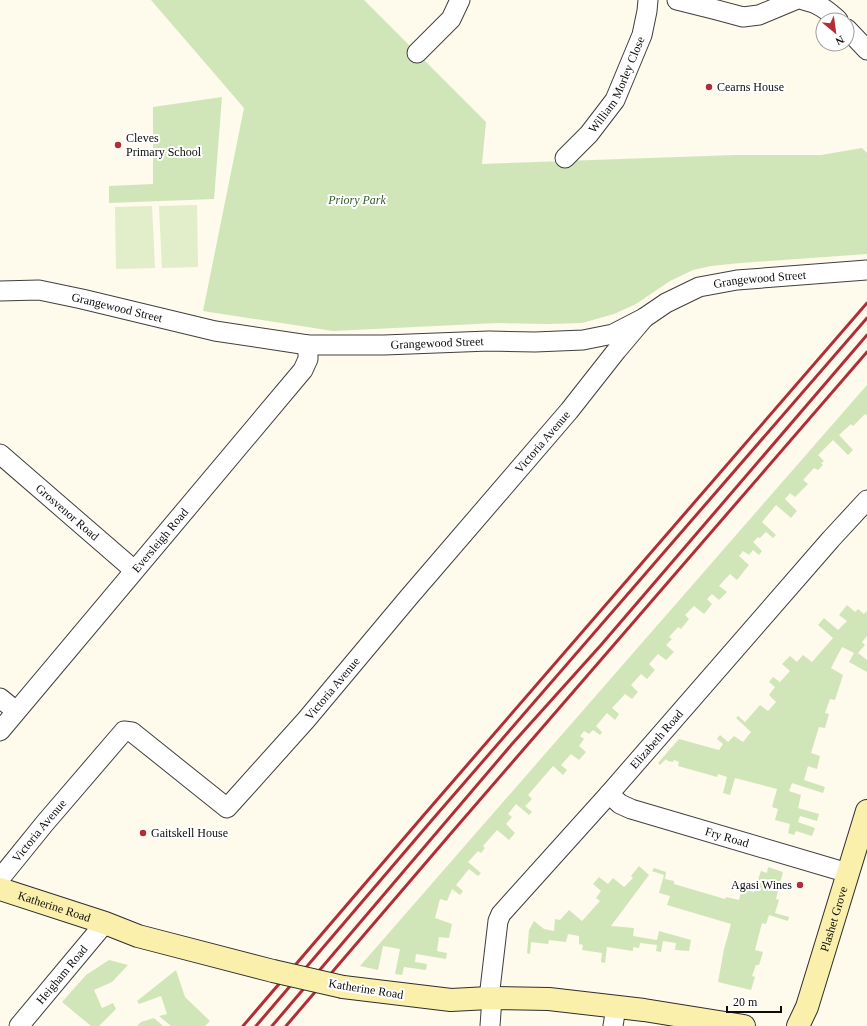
<svg xmlns="http://www.w3.org/2000/svg" width="867" height="1026" font-family="'Times New Roman',serif">
	<rect width="100%" height="100%" fill="#fefaec"/>
	<path fill="#d1e6b8" d="M151 0H364L486 122 482 164 735 155H821L862 148 867 153V254L740 263 711 266 693 270 670 281 636 304 614 314 582 323 548 324 497 323 333 331 203 311 244 108Z
		M222 97 214 199 109 203V186L153 184V107Z
		M867 385V415L865 414 853 426 851 424 839 435 853 450 848 455 833 440 818 455 824 461 821 463 823 465 818 470 814 468 803 480 808 484 795 497 790 493 785 499 797 511 791 518 776 505 762 522 776 535 773 538 766 532 760 538 758 537 753 542 762 551 759 555 753 550 749 555 743 551 739 556 749 565 737 580 730 574 719 586 727 592 719 600 712 594 707 599 712 604 704 614 694 606 685 615 689 619 681 629 678 627 669 637 672 639 666 645 674 652 666 660 658 654 649 664 655 670 647 679 641 674 631 685 638 692 632 699 625 694 612 708 619 714 615 720 607 713 596 726 602 732 600 735 593 730 589 734 584 731 580 736 584 739 579 746 586 752 579 760 571 754 561 765 567 770 563 775 553 766 528 795 532 799 525 806 532 812 529 815 516 804 508 814 512 817 506 824 515 833 509 840 497 830 483 846 485 848 481 853 478 851 468 862 481 873 478 876 469 869 456 885 463 891 460 895 452 889 447 901 440 899 435 918 452 924 449 938 439 937 437 951 447 953 446 959 416 954 415 962 427 964 426 970 404 967 402 975 395 974 400 949 383 946 378 970 360 966Z
		M847 605 855 612 858 609 864 614 867 611V636L862 642 865 645 858 653 867 660V672L849 662 854 653 842 647 831 668 843 675 835 700 830 699 825 713 829 714 825 728 819 727 811 753 820 756 817 769 808 766 804 780 825 787 823 793 792 783 789 791 801 795 798 808 819 814 817 821 800 816 798 822 815 828 812 836 796 831 794 835 788 833 790 824 775 820 778 809 772 807 777 789 735 778 730 795 723 793 727 777 718 774 717 777 678 766 679 762 674 760 673 762 668 761 666 759 660 765 658 763 679 739 719 750 723 744 717 739 720 735 728 742 734 736 743 742 751 732 736 718 738 716 745 722 760 705 768 711 776 702 769 695 775 687 769 682 773 677 780 682 790 671 782 664 790 656 797 662 803 655 812 662 833 638 818 625 824 618 838 630 847 621 839 615Z
		M639 866 649 875 611 926 634 928 633 936 657 940 659 931 691 940 689 951 675 950 676 943 663 941 661 952 656 951 657 945 640 943 639 948 633 947V951L607 947 605 963 601 962 602 953 582 950 583 945 579 944V936L568 934 566 942 549 940 548 944 531 942 530 954 527 953 529 930 534 921 544 929 554 931 555 919 560 920 569 910 582 921 600 901 596 898 601 891 593 884 599 877 608 884 613 878 624 887 633 878 631 876Z
		M768 867 783 872 776 899 779 900 775 913 789 917 788 921 769 915 766 924 762 923 755 950 763 952 759 965H756L752 976 755 977 751 990 718 982 724 949 731 924 667 905 670 896 659 893 664 875 652 871 654 868 666 872 665 879 674 881V884L725 899 726 897 739 900 742 889 754 892 761 871 767 873Z
		M109 960 128 965 112 982 94 990 102 1008 113 1003 116 1009 99 1026H91L62 1002 86 975Z
		M176 970 185 997 210 1021 205 1026H171L159 1016 167 1014 161 996 139 1004 137 1001Z
		M154 1018 163 1026H137L141 1022Z"/>
	<path fill="#e2edc9" d="M197 205 198 267 162 268 159 206Z
		M152 206 155 268 116 269 115 207Z"/>
	<g fill="none" stroke-linecap="round" stroke-linejoin="round">
		<g stroke="#3f3f3f" stroke-width="21">
			<g id="minor">
				<path d="M677 0 717 10 743 17 759 15 795 0"/>
				<path d="M803 0C818 3 827 10 838 20"/>
				<path d="M847 29 867 50"/>
				<path d="M417 53 451 19 460 0"/>
				<path id="s1" d="M565 158 589 134 615 100 642 35 647 11 648 0"/>
				<path id="s2" d="M0 291 39 290 82 299 215 331 308 345H384L489 341 535 342 583 340 613 334 644 318 666 303 699 287 737 280 867 270"/>
				<path id="s3" d="M0 454 134 570"/>
				<path d="M0 698 16 711"/>
				<path id="s4" d="M0 731 303 370 308 359V345"/>
				<path id="s5" d="M609 794 620 804 631 809 848 873"/>
				<path id="s6" d="M0 881 2 876 45 823 124 731 132 732 227 808 306 720 409 597 569 411 617 350 644 318"/>
				<path id="s7" d="M489 998 498 921 501 914 609 794 831 539 867 500"/>
				<path id="s8" d="M19 1026 105 923"/>
				<path d="M490 1026 492 998"/>
				<path d="M613 1026 616 1007"/>
			</g>
		</g>
		<g stroke="#2e2e2e" stroke-width="24">
			<g id="secondary">
				<path id="s9" d="M0 889 105 923 138 936 273 971"/>
				<path d="M343 987 451 1000 489 998 549 999 644 1010 744 1026"/>
				<path id="s10" d="M798 1026 807 1007 867 811"/>
			</g>
		</g>
		<use href="#minor" stroke="#fff" stroke-width="19"/>
		<use href="#secondary" stroke="#faefab" stroke-width="22"/>
		<path stroke="#b32d37" stroke-width="3" d="M243 1026 423 816 867 303
			M256 1026 432 820 867 318
			M272 1026 512 744 601 645 867 335
			M286 1026 453 831 867 352"/>
		<g stroke="#2e2e2e" stroke-width="24" stroke-linecap="butt">
			<path id="secondary-bridge" d="M273 971 343 987"/>
		</g>
		<use href="#secondary-bridge" stroke="#faefab" stroke-width="22"/>
	</g>
	<g fill="#b32d37" stroke="#fff" stroke-width="1.5">
		<circle cx="709" cy="87" r="4"/>
		<circle cx="118" cy="145" r="4"/>
		<circle cx="143" cy="833" r="4"/>
		<circle cx="800" cy="885" r="4"/>
	</g>
	<g text-anchor="middle" dominant-baseline="central" stroke-width="4" stroke-linejoin="round" paint-order="stroke">
		<g font-size="12" fill="#0c0c0c" stroke="#fff">
			<text stroke="none"><textPath href="#s1" startOffset="91">William Morley Close</textPath></text>
			<text stroke="none"><textPath href="#s2" startOffset="779">Grangewood Street</textPath></text>
			<text stroke="none"><textPath href="#s2" startOffset="119">Grangewood Street</textPath></text>
			<text stroke="none"><textPath href="#s2" startOffset="443">Grangewood Street</textPath></text>
			<text stroke="none"><textPath href="#s6" startOffset="808">Victoria Avenue</textPath></text>
			<text stroke="none"><textPath href="#s3" startOffset="89">Grosvenor Road</textPath></text>
			<text stroke="none"><textPath href="#s4" startOffset="249">Eversleigh Road</textPath></text>
			<text stroke="none"><textPath href="#s6" startOffset="484">Victoria Avenue</textPath></text>
			<text stroke="none"><textPath href="#s7" startOffset="319">Elizabeth Road</textPath></text>
			<text stroke="none"><textPath href="#s6" startOffset="64">Victoria Avenue</textPath></text>
			<text stroke="none"><textPath href="#s5" startOffset="127">Fry Road</textPath></text>
			<text stroke="none"><textPath href="#s9" startOffset="57">Katherine Road</textPath></text>
			<text stroke="none"><textPath href="#s10" startOffset="113">Plashet Grove</textPath></text>
			<text stroke="none"><textPath href="#s8" startOffset="67">Heigham Road</textPath></text>
			<text transform="translate(366 989) rotate(9)">Katherine Road</text>
		</g>
		<g font-size="12" fill="#0c0c0c" stroke="#fff" text-anchor="start">
			<text x="717" y="87">Cearns House</text>
			<text x="126" y="138">Cleves<tspan x="126" dy="14">Primary School</tspan></text>
			<text x="151" y="833">Gaitskell House</text>
			<text x="792" y="885" text-anchor="end">Agasi Wines</text>
		</g>
		<g font-size="12" font-style="italic" fill="#2f5f21" stroke="#fff">
			<text x="357" y="200">Priory Park</text>
		</g>
	</g>
	<g transform="translate(835 32) rotate(151)"><circle r="19" fill="#ffffff" stroke="#9e9e9e"/>
	<path d="M0-3L7 15L0 10L-7 15Z" fill="#b32d37"/>
	<text y="-6" font-size="11" font-weight="bold" text-anchor="middle" fill="#0c0c0c">N</text>
	</g>
	<path d="M727 1006v6h54v-6" fill="none" stroke="#0c0c0c" stroke-width="2"/>
	<text x="733" y="1006" font-size="12" fill="#0c0c0c" stroke="#ffffff" stroke-width="3" paint-order="stroke">20 m</text>
</svg>
